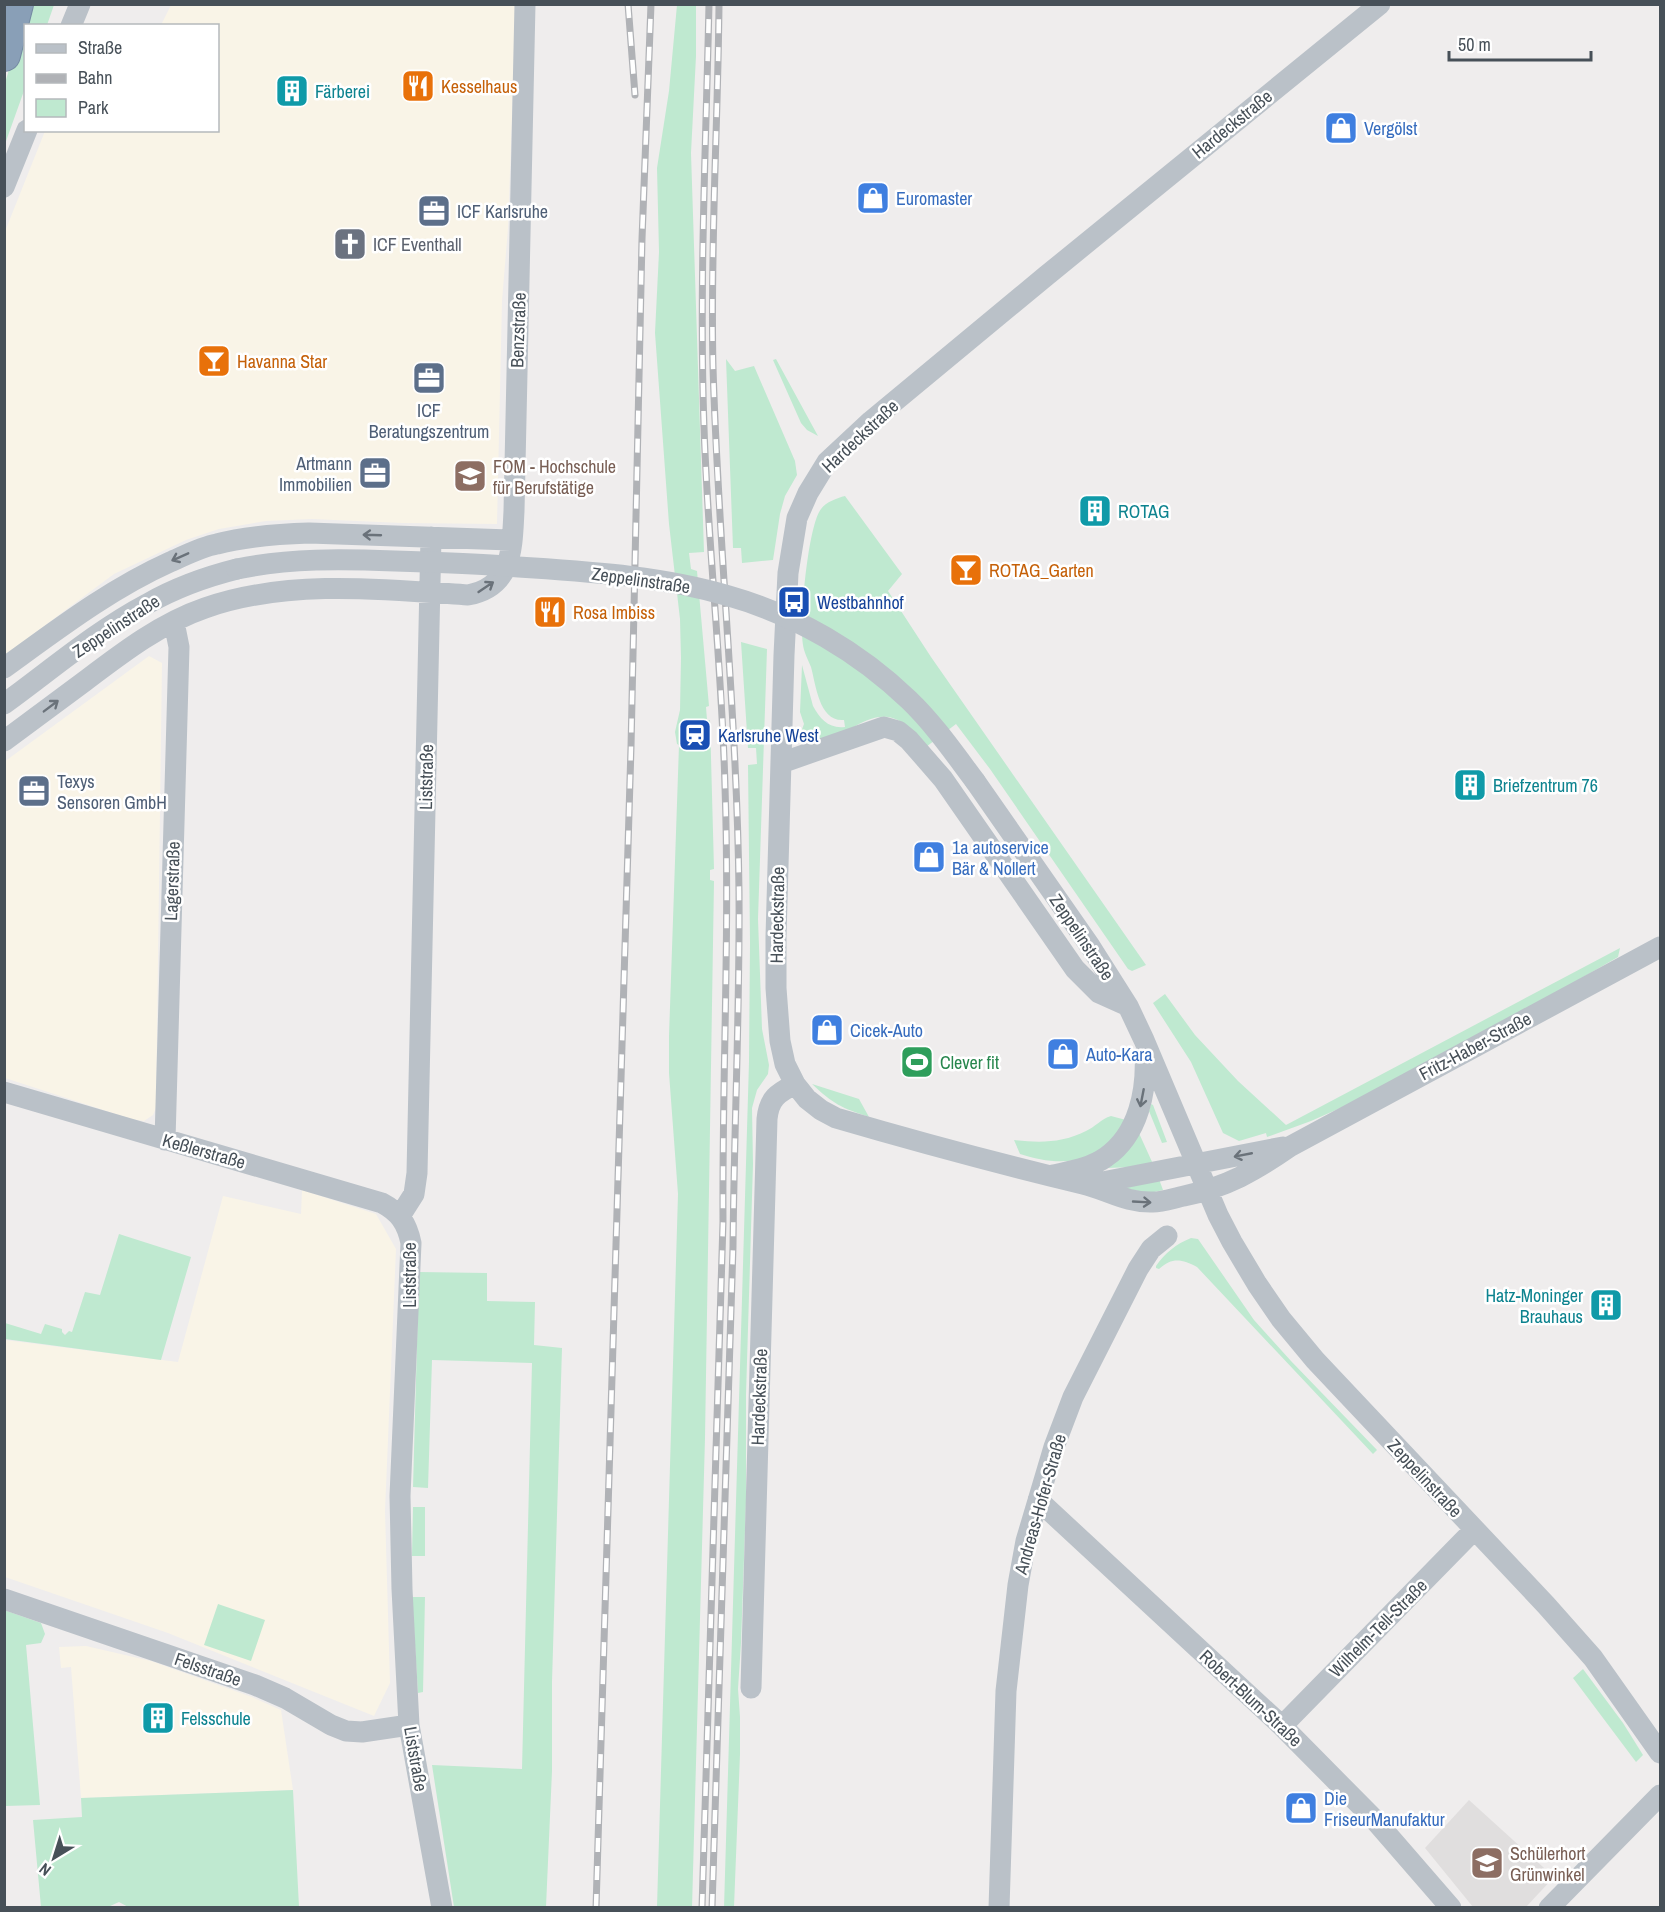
<svg xmlns="http://www.w3.org/2000/svg" width="1665" height="1912" font-family="'Archivo Narrow',sans-serif">
	<rect width="100%" height="100%" fill="#efeded"/>
	<path fill="#f9f4e7" d="M171 5H516L508 228 502 301 497 524 402 523 312 519 266 521 219 529 186 540 114 574 5 655 4 234 45 131 218 130V26L161 25Z
		M149 656 162 663 156 1108 153 1115 144 1121 131 1119 5 1078 4 762Z
		M302 1190 376 1214 396 1249 385 1511 390 1683 374 1716 168 1633 5 1577V1340L178 1362 223 1196 301 1214Z
		M86 1646 151 1661 252 1697 281 1710 293 1790 81 1798 71 1667 61 1668 59 1647Z"/>
	<path fill="#e0dede" d="M1469 1800 1554 1877 1526 1907H1473L1425 1848Z"/>
	<path fill="#bfe9d0" d="M28 5H54L47 25 26 26 25 88 5 144V83Z
		M677 5H696V56L691 153 704 552 689 553 691 569 697 571 709 706 706 707 707 720H710L714 869 710 870V880L714 881 705 1438 692 1908 657 1907 678 1194 669 1073V1036L679 745 677 744 675 732 680 710 681 658 680 619 669 524 655 333 659 252 657 168 669 91Z
		M726 359 735 371 754 366 795 461 797 475 785 496 780 514 773 560 742 563 741 548H733Z
		M776 359 818 436 807 430 801 423 773 360Z
		M845 496 902 574 888 591 931 657 1146 965 1132 971 1128 969 990 769 956 724 926 747C873 670 840 769 801 732L804 724 800 712 802 665 813 706C820 719 829 729 845 727L844 720C819 722 816 685 811 667 808 660 804 652 803 645 799 624 808 525 821 509 826 502 837 498 845 496Z
		M741 642 767 649 758 919 762 1029 769 1065 768 1074 757 1090 752 1108 753 1164 746 1395V1502L741 1643 738 1689 740 1717V1754L734 1907 724 1908 749 1062 750 943 748 765 757 764 756 748H748Z
		M1620 948 1618 957 1540 1002 1354 1102 1311 1121 1267 1137 1266 1133 1239 1141 1223 1133 1191 1062 1153 1003 1165 994 1195 1035 1238 1081 1286 1125Z
		M812 1084 859 1099 869 1117C842 1108 833 1104 812 1084Z
		M1151 1104 1153 1105 1167 1142 1162 1143 1149 1111Z
		M1111 1116 1126 1120C1122 1126 1118 1134 1113 1140 1088 1166 1053 1165 1020 1154L1014 1140C1040 1143 1062 1143 1086 1131 1095 1127 1101 1119 1111 1116Z
		M1138 1131 1153 1164 1134 1167 1107 1168Z
		M1159 1179 1163 1190 1150 1193 1121 1188Z
		M119 1234 191 1257 161 1360 5 1339V1323L41 1334 45 1324 62 1329V1332L65 1335 69 1331 72 1332 85 1292 100 1295Z
		M1191 1238 1198 1239 1254 1320 1291 1361 1377 1450 1373 1454 1197 1267C1182 1259 1172 1257 1159 1269L1156 1268V1266C1165 1253 1176 1244 1191 1238Z
		M419 1272 487 1273V1301L535 1302 534 1345 562 1348 552 1682V1771L546 1907H454L432 1765 522 1769 532 1363 432 1360 428 1488 413 1487Z
		M413 1507H425V1556H412Z
		M412 1597H425L423 1692 418 1693Z
		M218 1604 265 1620 251 1661 204 1645Z
		M4 1610 41 1623 45 1634 41 1643 26 1645 40 1805 5 1806Z
		M1583 1669 1623 1723 1643 1755 1636 1762 1573 1678Z
		M293 1790 299 1907 130 1908 119 1902 108 1907H41L33 1820 82 1817 81 1798Z"/>
	<g fill="none" stroke-linecap="round" stroke-linejoin="round">
		<g stroke="#758aa2" stroke-width="34">
			<path id="highway" d="M4 55 17 4"/>
		</g>
		<path stroke="#bac1c8" stroke-width="21" d="M1380 4 1046 276 871 421 827 462 808 493 797 518 788 573 784 655 776 937V988L780 1041 785 1064 795 1084 807 1099 821 1110 836 1118C918 1142 1000 1164 1083 1184 1108 1190 1126 1203 1153 1202 1163 1202 1174 1198 1184 1196 1227 1187 1255 1171 1291 1146L1660 947
			M71 26 80 4
			M4 187 27 130
			M4 668C58 629 110 589 170 562 186 555 201 547 217 544 247 536 278 534 309 533L512 540
			M4 704C51 670 96 631 147 604 175 588 205 577 237 569
			M4 741C31 721 58 701 85 681 122 653 161 623 205 608 287 579 383 589 468 595 513 587 512 548 514 511L525 4
			M781 763 884 727 898 731 909 740 943 779 1075 969 1099 993 1128 1006
			M975 781 1090 946 1128 1006 1144 1040 1218 1215 1232 1242 1257 1284 1281 1319 1315 1360 1546 1605 1593 1658 1660 1753
			M4 1092 382 1203C399 1212 407 1223 411 1243L400 1496 402 1589 409 1725 442 1908
			M165 1140 179 647 174 622
			M1053 1175C1071 1171 1091 1168 1106 1157 1139 1134 1147 1090 1145 1053
			M1087 1185 1283 1147
			M400 1216 414 1194 417 1173 431 537
			M1038 1500 1282 1726 1373 1818 1451 1908
			M4 1599 255 1685 285 1698 331 1725 346 1731 362 1732 409 1725
			M751 1688 767 1119C769 1098 778 1093 795 1084
			M1282 1726 1474 1530
			M999 1908 1006 1691 1018 1585 1026 1541 1054 1447 1073 1397 1138 1269 1151 1249 1167 1236
			M1549 1908 1660 1795"/>
		<use href="#highway" stroke="#899fb7" stroke-width="32"/>
		<g stroke="#b0b2b6" stroke-width="7">
			<path id="rail" d="M628 4 635 95
				M596 1908 631 747 642 239 651 4
				M702 1908 723 1222C722 1077 730 932 725 787 722 667 708 547 704 427 699 286 706 145 709 4
				M712 1908 733 1247C734 1128 740 1009 739 891 737 716 718 542 713 367 710 246 718 125 719 4"/>
		</g>
		<use href="#rail" stroke="#fff" stroke-width="4.5" stroke-dasharray="14" stroke-linecap="butt"/>
		<path stroke="#bac1c8" stroke-width="21" d="M237 569C289 558 342 559 395 561 427 562 459 563 491 565 570 571 652 573 729 596 796 615 859 652 909 700 934 724 954 753 975 781"/>
	</g>
	<defs><path id="oneway-shaft" d="M-6 0H5M1.5-3L5.5 0L1.5 3" fill="none" stroke-width="1.6" stroke-linecap="round" stroke-linejoin="round" transform="scale(1.5)"/></defs>
	<g stroke="#6a727a">
		<use href="#oneway-shaft" transform="translate(372 535) rotate(-178)"/>
		<use href="#oneway-shaft" transform="translate(180 557) rotate(156)"/>
		<use href="#oneway-shaft" transform="translate(486 587) rotate(-34)"/>
		<use href="#oneway-shaft" transform="translate(51 706) rotate(-37)"/>
		<use href="#oneway-shaft" transform="translate(1142 1098) rotate(101)"/>
		<use href="#oneway-shaft" transform="translate(1243 1155) rotate(169)"/>
		<use href="#oneway-shaft" transform="translate(1142 1202) rotate(3)"/>
	</g>
	<defs>
		<g id="restaurant-square" transform="scale(1.725)"><rect x="-9" y="-9" width="18" height="18" rx="4" fill="#e8710a" stroke="#fff"/><path d="M-5-6h1v4h1v-4h1v4h1v-4h1v5L-1.5 .5V6h-2V.5L-5-1ZM5-6V6H3V1.5H1.5Q1.5-4 5-6Z" fill="#fff"/></g>
		<g id="building-square" transform="scale(1.725)"><rect x="-9" y="-9" width="18" height="18" rx="4" fill="#0f9aa8" stroke="#fff"/><path d="M-4-6H4V6H1V3H-1V6H-4ZM-2.5-4.3h1.7v1.8h-1.7ZM.8-4.3h1.7v1.8H.8ZM-2.5-1h1.7V.8h-1.7ZM.8-1h1.7V.8H.8Z" fill="#fff"/></g>
		<g id="shop-square" transform="scale(1.725)"><rect x="-9" y="-9" width="18" height="18" rx="4" fill="#3f7fe0" stroke="#fff"/><path d="M-5-2.5h2.3a2.7 3.5 0 0 1 5.4 0H5L5.5 6h-11ZM-1.5-2.5h3a1.5 2.3 0 0 0-3 0Z" fill="#fff"/></g>
		<g id="office-square" transform="scale(1.725)"><rect x="-9" y="-9" width="18" height="18" rx="4" fill="#5c6f8a" stroke="#fff"/><path d="M-6-3h4V-5.5h4V-3h4V5H-6ZM-1-4.5V-3h2v-1.5ZM-6 0V1H6V0Z" fill="#fff"/></g>
		<g id="church-square" transform="scale(1.725)"><rect x="-9" y="-9" width="18" height="18" rx="4" fill="#6b7280" stroke="#fff"/><path d="M-1.2-6h2.4v3.5h3.3v2.4h-3.3V6h-2.4V-.1h-3.3v-2.4h3.3Z" fill="#fff"/></g>
		<g id="bar-square" transform="scale(1.725)"><rect x="-9" y="-9" width="18" height="18" rx="4" fill="#e8710a" stroke="#fff"/><path d="M-6-5H6L.8 .8V4.5H3.5V6h-7V4.5H-.8V.8Z" fill="#fff"/></g>
		<g id="school-square" transform="scale(1.725)"><rect x="-9" y="-9" width="18" height="18" rx="4" fill="#8d6e63" stroke="#fff"/><path d="M0-5L7-2L0 1L-7-2ZM-4 1L0 2.5L4 1V4Q0 6-4 4Z" fill="#fff"/></g>
		<g id="bus-square" transform="scale(1.725)"><rect x="-9" y="-9" width="18" height="18" rx="4" fill="#1a4fb4" stroke="#fff"/><path d="M-5-6H5V4H4V6H2V4H-2V6H-4V4H-5ZM-3.5-4V0h7V-4ZM-3.5 1.2v1.5H-2V1.2ZM2 1.2v1.5H3.5V1.2Z" fill="#fff"/></g>
		<g id="station-square" transform="scale(1.725)"><rect x="-9" y="-9" width="18" height="18" rx="4" fill="#1a4fb4" stroke="#fff"/><path d="M-3-6H3Q5-6 5-4V2Q5 4 3 4L4.5 6H3L1.5 4h-3L-3 6H-4.5L-3 4Q-5 4-5 2V-4Q-5-6-3-6ZM-3.5-4v3h7v-3ZM-3.5 1v1.5H-2V1ZM2 1v1.5H3.5V1Z" fill="#fff"/></g>
		<g id="stadium-square" transform="scale(1.725)"><rect x="-9" y="-9" width="18" height="18" rx="4" fill="#2e9e5b" stroke="#fff"/><path d="M0-5a6.5 5 0 1 0 0 10a6.5 5 0 1 0 0-10ZM-3.5-1.8h7v3.6h-7Z" fill="#fff"/></g>
	</defs>
	<g fill-rule="evenodd">
		<use href="#restaurant-square" x="418" y="86"/>
		<use href="#building-square" x="292" y="91"/>
		<use href="#shop-square" x="1341" y="128"/>
		<use href="#shop-square" x="873" y="198"/>
		<use href="#office-square" x="434" y="211"/>
		<use href="#church-square" x="350" y="244"/>
		<use href="#bar-square" x="214" y="361"/>
		<use href="#office-square" x="429" y="378"/>
		<use href="#office-square" x="375" y="473"/>
		<use href="#school-square" x="470" y="476"/>
		<use href="#building-square" x="1095" y="511"/>
		<use href="#bar-square" x="966" y="570"/>
		<use href="#bus-square" x="794" y="602"/>
		<use href="#restaurant-square" x="550" y="612"/>
		<use href="#station-square" x="695" y="735"/>
		<use href="#building-square" x="1470" y="785"/>
		<use href="#office-square" x="34" y="791"/>
		<use href="#shop-square" x="929" y="857"/>
		<use href="#shop-square" x="827" y="1030"/>
		<use href="#shop-square" x="1063" y="1054"/>
		<use href="#stadium-square" x="917" y="1062"/>
		<use href="#building-square" x="1606" y="1305"/>
		<use href="#building-square" x="158" y="1718"/>
		<use href="#shop-square" x="1301" y="1808"/>
		<use href="#school-square" x="1487" y="1863"/>
	</g>
	<g text-anchor="middle" dominant-baseline="central" stroke-width="5" stroke-linejoin="round" paint-order="stroke">
		<g font-size="18" fill="#c56008" stroke="#fff" text-anchor="start">
			<text x="441" y="86">Kesselhaus</text>
			<text x="237" y="361">Havanna Star</text>
			<text x="989" y="570">ROTAG_Garten</text>
			<text x="573" y="612">Rosa Imbiss</text>
		</g>
		<g font-size="18" fill="#0d838f" stroke="#fff" text-anchor="start">
			<text x="315" y="91">Färberei</text>
			<text x="1118" y="511">ROTAG</text>
			<text x="1493" y="785">Briefzentrum 76</text>
			<text x="1583" y="1295" text-anchor="end">Hatz-Moninger<tspan x="1583" dy="21">Brauhaus</tspan></text>
			<text x="181" y="1718">Felsschule</text>
		</g>
		<g font-size="18" fill="#475058" stroke="#fff">
			<text transform="translate(1232 124) rotate(-39)">Hardeckstraße</text>
			<text transform="translate(518 330) rotate(-88)">Benzstraße</text>
			<text transform="translate(860 436) rotate(-43)">Hardeckstraße</text>
			<text transform="translate(641 580) rotate(8)">Zeppelinstraße</text>
			<text transform="translate(116 626) rotate(-33)">Zeppelinstraße</text>
			<text transform="translate(426 777) rotate(-89)">Liststraße</text>
			<text transform="translate(172 881) rotate(-88)">Lagerstraße</text>
			<text transform="translate(777 915) rotate(-89)">Hardeckstraße</text>
			<text transform="translate(1082 937) rotate(56)">Zeppelinstraße</text>
			<text transform="translate(1475 1046) rotate(-28)">Fritz-Haber-Straße</text>
			<text transform="translate(204 1151) rotate(16)">Keßlerstraße</text>
			<text transform="translate(409 1275) rotate(-90)">Liststraße</text>
			<text transform="translate(759 1397) rotate(-88)">Hardeckstraße</text>
			<text transform="translate(1425 1478) rotate(47)">Zeppelinstraße</text>
			<text transform="translate(1040 1504) rotate(-74)">Andreas-Hofer-Straße</text>
			<text transform="translate(1378 1628) rotate(-45)">Wilhelm-Tell-Straße</text>
			<text transform="translate(208 1669) rotate(19)">Felsstraße</text>
			<text transform="translate(1251 1698) rotate(43)">Robert-Blum-Straße</text>
			<text transform="translate(416 1759) rotate(80)">Liststraße</text>
		</g>
		<g font-size="18" fill="#366cbe" stroke="#fff" text-anchor="start">
			<text x="1364" y="128">Vergölst</text>
			<text x="896" y="198">Euromaster</text>
			<text x="952" y="847">1a autoservice<tspan x="952" dy="21">Bär &amp; Nollert</tspan></text>
			<text x="850" y="1030">Cicek-Auto</text>
			<text x="1086" y="1054">Auto-Kara</text>
			<text x="1324" y="1798">Die<tspan x="1324" dy="21">FriseurManufaktur</tspan></text>
		</g>
		<g font-size="18" fill="#4e5e75" stroke="#fff" text-anchor="start">
			<text x="457" y="211">ICF Karlsruhe</text>
			<text x="429" y="410" text-anchor="middle">ICF<tspan x="429" dy="21">Beratungszentrum</tspan></text>
			<text x="352" y="463" text-anchor="end">Artmann<tspan x="352" dy="21">Immobilien</tspan></text>
			<text x="57" y="781">Texys<tspan x="57" dy="21">Sensoren GmbH</tspan></text>
		</g>
		<g font-size="18" fill="#5b616d" stroke="#fff" text-anchor="start">
			<text x="373" y="244">ICF Eventhall</text>
		</g>
		<g font-size="18" fill="#785e54" stroke="#fff" text-anchor="start">
			<text x="493" y="466">FOM - Hochschule<tspan x="493" dy="21">für Berufstätige</tspan></text>
			<text x="1510" y="1853">Schülerhort<tspan x="1510" dy="21">Grünwinkel</tspan></text>
		</g>
		<g font-size="18" fill="#164399" stroke="#fff" text-anchor="start">
			<text x="817" y="602">Westbahnhof</text>
			<text x="718" y="735">Karlsruhe West</text>
		</g>
		<g font-size="18" fill="#27864d" stroke="#fff" text-anchor="start">
			<text x="940" y="1062">Clever fit</text>
		</g>
	</g>
	<rect width="1665" height="1912" fill="none" stroke="#475058" stroke-width="12"/>
	<rect x="24" y="24" width="195" height="108" fill="#ffffff" stroke="#b5b9bc" stroke-width="1.5"/>
	<rect x="36" y="44" width="30" height="9" fill="#bac1c8" stroke="#b5b9bc" stroke-width="1.5"/>
	<text x="78" y="54" font-size="18" fill="#475058">Straße</text>
	<rect x="36" y="74" width="30" height="9" fill="#b0b2b6" stroke="#b5b9bc" stroke-width="1.5"/>
	<text x="78" y="84" font-size="18" fill="#475058">Bahn</text>
	<rect x="36" y="99" width="30" height="18" fill="#bfe9d0" stroke="#b5b9bc" stroke-width="1.5"/>
	<text x="78" y="114" font-size="18" fill="#475058">Park</text>
	<g transform="translate(54 1858) rotate(218)" stroke="#ffffff" stroke-width="4.5" paint-order="stroke">
	<path d="M0-4.5L10 22L0 15L-10 22Z" fill="#475058"/>
	<text y="-9" font-size="16" font-weight="bold" text-anchor="middle" fill="#475058">N</text>
	</g>
	<path d="M1449 51v9h142v-9" fill="none" stroke="#475058" stroke-width="3"/>
	<text x="1458" y="51" font-size="18" fill="#475058" stroke="#ffffff" stroke-width="4.5" paint-order="stroke">50 m</text>
</svg>
